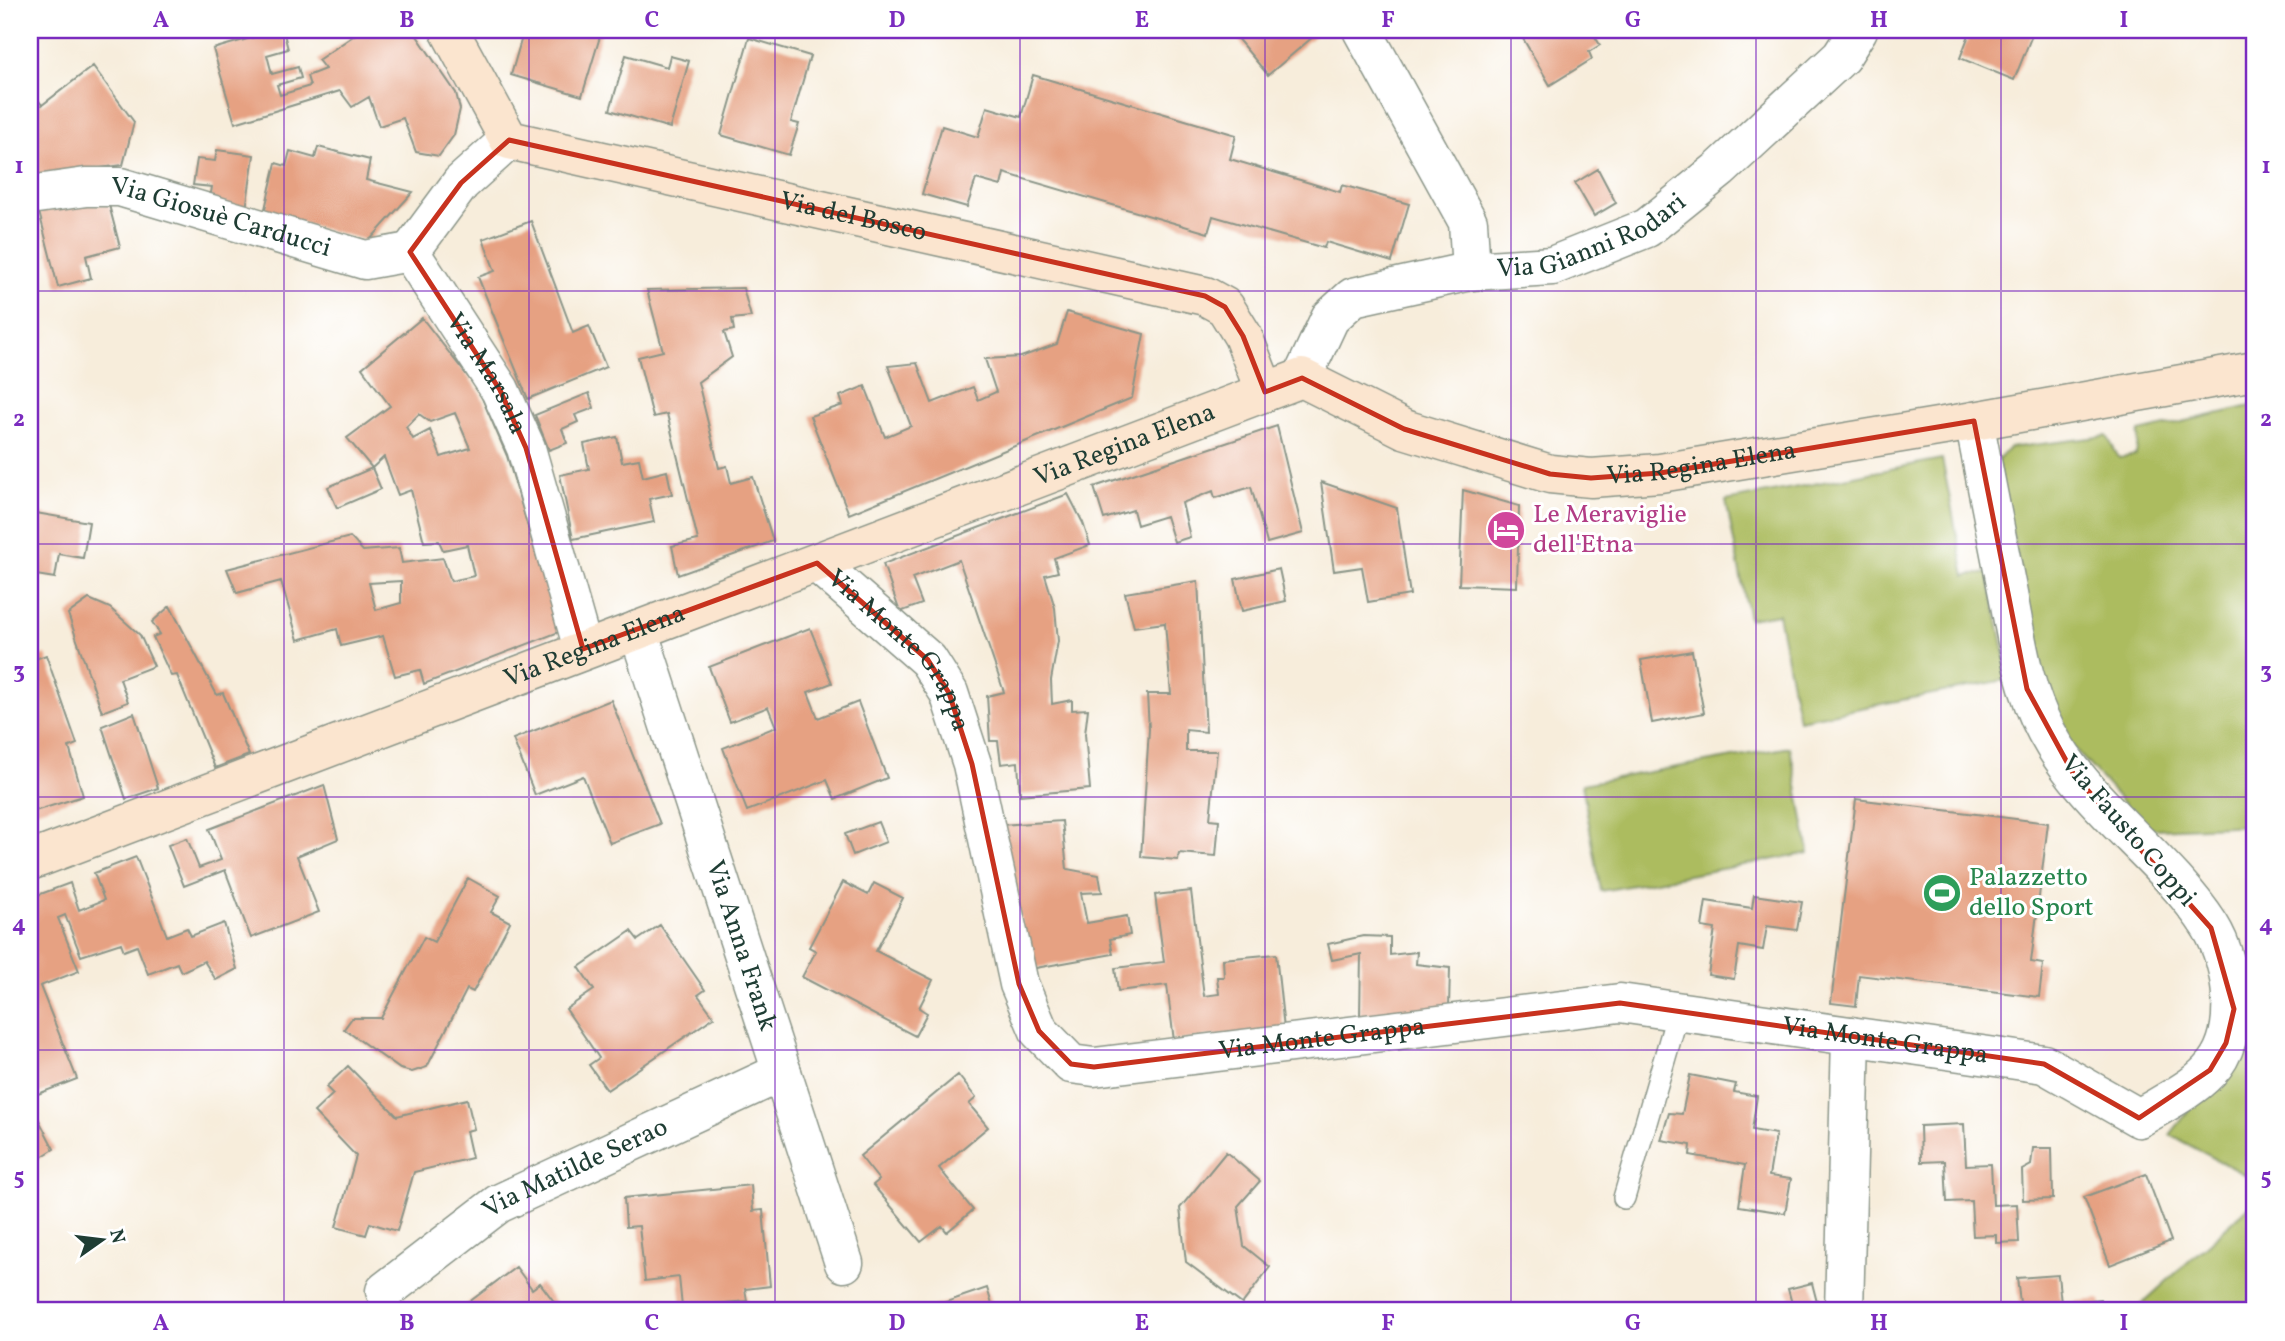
<svg xmlns="http://www.w3.org/2000/svg" width="2285" height="1341" font-family="Vollkorn,serif">
	<rect width="100%" height="100%" fill="#fff"/>
	<filter id="ink" filterUnits="userSpaceOnUse"><feTurbulence type="fractalNoise" baseFrequency=".0143" numOctaves="2"/><feDisplacementMap in="SourceGraphic" scale="14" xChannelSelector="R" yChannelSelector="G"/><feConvolveMatrix kernelMatrix="1 2 1 2 8 2 1 2 1" color-interpolation-filters="sRGB"/></filter>
	<filter id="wash" filterUnits="userSpaceOnUse"><feTurbulence type="fractalNoise" baseFrequency=".00686" numOctaves="4" result="noise"/><feDisplacementMap in="SourceGraphic" scale="28" xChannelSelector="R" yChannelSelector="G"/><feGaussianBlur stdDeviation="1.57" result="paint"/><feColorMatrix in="noise" values="0 0 0 0 0 0 0 0 0 0 0 0 0 0 0 0 0 1.4 0 .05"/><feComposite in="paint" operator="in"/></filter>
	<g filter="url(#wash)">
		<rect width="100%" height="100%" fill="#f7eddb"/>
		<path fill="#acbc5f" stroke="#667c4a" stroke-width="2" d="M2255 405V825L2154 829 2141 823 2073 747 2049 712 1997 461 2009 448 2107 436 2119 458 2136 455 2139 432Z
			M1942 459 1965 576 1988 572 2010 679 1799 720 1778 614 1749 619 1726 501Z
			M1790 747 1809 853 1601 891 1582 784Z
			M2255 1007V1180L2170 1135 2248 1035Z
			M2255 1201V1311H2134Z"/>
		<g id="blocks">
			<path fill="#e6a182" fill-rule="evenodd" d="M278 30H283L288 49 267 55 272 74 298 67 301 78 277 85 280 95 310 86 307 76 325 69 318 60 362 30H413L456 93 460 109 454 135 439 156 416 152 403 118 379 126 369 97 352 107 340 91 235 123 213 49Z
				M524 30H602L582 96 511 75Z
				M1230 30H1321L1268 75Z
				M1518 30H1591L1600 45 1589 52 1592 59 1550 85Z
				M1971 30H2034L2014 80 1960 58Z
				M749 38 810 56 791 122 799 124 789 155 721 135Z
				M626 55 667 67 670 56 689 61 670 128 610 110Z
				M93 66 134 122 123 165 30 177V89L42 105Z
				M1033 75 1236 135 1230 159 1340 192 1342 185 1409 204 1392 262 1326 242 1324 248 1213 216 1208 233 1004 173 1001 186 976 179 967 207 922 194 942 126 978 137 987 107 1021 117Z
				M318 147 370 160 366 180 413 192 369 241 264 213 276 163 286 166 290 151 315 158Z
				M217 150 254 155 246 209 210 199 212 187 193 185 197 159 215 161Z
				M1598 169 1616 203 1594 216 1575 183Z
				M72 204 109 205 120 247 86 256 91 278 58 287 39 212Z
				M531 221 573 333 589 326 606 367 528 399 478 277 495 271 483 239Z
				M743 288 751 317 732 319 734 330 724 332 732 357 698 382 719 468 727 466 731 483 753 477 773 541 678 575 672 546 698 540 667 414 653 417 638 357 663 351 647 290Z
				M1067 312 1144 334 1132 398 849 514 810 416 843 405 840 396 865 386 885 437 911 426 888 366 917 363 932 403 973 387 978 400 996 392 985 359 1021 357 1057 344Z
				M422 318 479 391 507 456 559 632 424 684 420 670 395 676 383 636 341 646 337 629 298 640 281 581 237 593 227 569 350 537 363 551 399 548 402 563 443 558 451 581 474 576 467 545 443 550 439 541 424 542 411 490 398 495 384 457 372 468 347 438 390 406 362 368ZM455 413 470 448 441 457 430 430 413 439 406 427 419 414 430 422ZM401 581V603L376 610 369 583Z
				M589 393 594 408 575 415 578 422 562 429 567 443 549 450 535 415Z
				M1277 426 1303 533 1267 543 1251 487 1215 498 1213 491 1182 503 1190 537 1174 542 1166 516 1137 525 1133 510 1104 519 1094 487Z
				M617 437 622 462 639 459 643 477 667 471 672 494 649 499 654 522 573 539 560 475 589 469 584 444Z
				M372 468 381 489 337 508 328 487Z
				M1321 482 1397 508 1410 595 1368 602 1362 567 1334 571Z
				M1463 490 1519 506 1517 587 1459 585Z
				M1068 494 1083 523 1090 545 1054 558 1058 572 1045 575 1055 608 1058 641 1051 680 1052 704 1072 700V710L1088 709 1085 734 1090 789 1020 795 1018 762 1001 764 998 741H990L987 696 1004 692 959 560 912 578 922 604 900 612 883 564Z
				M30 512 89 522 83 558 59 554 55 578 30 574Z
				M1279 569 1286 601 1242 611 1235 579Z
				M1198 581 1206 732 1186 730V751H1217L1210 819 1219 820 1216 856 1179 853 1178 860 1141 857 1149 729 1147 694H1171L1165 623 1134 627 1125 593Z
				M89 599 110 608 140 635 154 666 120 679 128 702 102 712 68 614Z
				M170 606 217 695 223 693 249 755 215 768 177 675 171 676 153 637 160 634 152 622Z
				M810 628 832 683 808 692 818 718 858 702 887 778 835 799 827 780 747 811 723 748 776 727 768 707 730 722 709 667Z
				M1692 651 1704 713 1652 723 1641 660Z
				M46 655 77 744 69 747 83 796 32 812 30 661Z
				M611 700 660 824 610 843 583 776 535 795 513 739Z
				M134 713 158 788 126 799 102 726Z
				M324 785 338 839 297 856 319 912 251 938 225 870 184 886 168 845 187 838 199 868 221 860 209 829Z
				M1856 799 2048 823 2031 962 2043 964 2039 997 1859 975 1856 1006 1831 1003Z
				M1062 821 1067 869 1099 875 1102 892 1081 893 1087 923 1127 916 1130 935 1110 939 1113 954 1030 969 1001 825Z
				M878 822 886 842 853 855 845 834Z
				M136 857 167 936 187 928 191 936 224 923 237 969 216 980 204 961 181 972 177 963 148 974 137 946 124 951 121 943 81 956 65 915 58 918 79 971 40 986 77 1079 33 1096 30 1087V898L70 883 79 910 104 900 94 873Z
				M468 878 500 896 491 912 510 922 473 992 467 989 427 1067 412 1072 400 1069 344 1029 352 1018H381L424 937 434 942Z
				M843 882 868 895 874 883 903 898 876 951 933 980 919 1008 927 1013 915 1036 802 977 816 951 809 947Z
				M1191 891 1204 996 1219 994 1217 977H1224L1223 959 1276 954 1284 1029 1174 1041 1167 985 1118 991 1115 968 1164 962 1155 895Z
				M1754 895 1802 902 1797 930 1767 926 1763 950 1739 946 1734 979 1708 975 1715 929 1702 927 1706 901 1752 908Z
				M660 925 705 990 698 995 714 1017 607 1090 589 1065 599 1058 566 1009 594 990 579 967 631 931 638 940Z
				M1363 936 1390 937V955L1417 952 1416 964 1450 968 1449 1008 1360 1018 1361 954 1332 960 1328 944Z
				M348 1066 397 1116 467 1099 474 1129 466 1131 472 1158 414 1172 397 1231 370 1223 366 1235 336 1227 356 1156 314 1112 333 1094 326 1087Z
				M958 1075 976 1098 969 1104 988 1127 939 1168 973 1210 947 1232 942 1226 921 1242 873 1185 879 1180 860 1156Z
				M1690 1075 1736 1084 1734 1092 1757 1096 1752 1130 1776 1134 1769 1176 1791 1179 1785 1213 1739 1206 1745 1165 1690 1155 1691 1145 1661 1140 1669 1113 1682 1114Z
				M30 1103 54 1149 30 1164Z
				M1964 1124 1966 1165 1991 1164 1993 1205 2017 1204 2019 1242 1996 1243V1235L1973 1236 1971 1201 1947 1202 1945 1161 1921 1162 1920 1126Z
				M2033 1148H2052L2053 1199 2023 1200 2022 1170 2031 1165Z
				M1226 1152 1260 1181 1238 1206 1244 1246 1270 1267 1242 1304 1186 1262 1180 1208Z
				M2146 1174 2171 1241 2110 1265 2084 1197Z
				M751 1185 753 1211 763 1210 770 1286 745 1289 747 1301 682 1307 679 1277 645 1281 639 1226 626 1227 624 1198Z
				M516 1267 532 1289 540 1283 561 1311H457Z
				M2058 1275 2061 1303 2100 1299 2102 1311H2021L2017 1278Z
				M1812 1283 1819 1310 1794 1311 1788 1289Z
				M987 1288 994 1311H920Z"/>
		</g>
	</g>
	<g filter="url(#ink)">
		<use href="#blocks" fill-opacity="0" stroke="#8b9588" stroke-width="2"/>
		<g fill="none" stroke-linecap="round" stroke-linejoin="round">
			<g stroke="#8b9588" stroke-width="24">
				<path id="lane" d="M1624 1198 1679 1009"/>
			</g>
			<g stroke="#8b9588" stroke-width="41">
				<g id="street">
					<path d="M1362 30 1468 222 1471 271"/>
					<path id="s1" d="M30 195 86 187H120L365 260 410 252"/>
					<path id="s2" d="M410 252 500 390 526 448 583 649"/>
					<path d="M410 252 461 183 509 140"/>
					<path id="s3" d="M1302 378 1330 318 1353 297 1471 271 1552 266 1647 228 1720 169 1841 57 1858 30"/>
					<path id="s4" d="M817 563 928 660 949 693 972 764 1019 984 1039 1031 1071 1064 1094 1067 1620 1003 2044 1064 2139 1118C2162 1104 2190 1091 2209 1071 2243 1037 2234 964 2210 926 2164 855 2086 807 2046 731 2023 688 2017 641 2008 594 1997 536 1985 479 1974 421"/>
					<path id="s5" d="M638 630 844 1263"/>
					<path id="s6" d="M385 1291 498 1204 782 1072"/>
					<path d="M1844 1311 1851 1036"/>
				</g>
			</g>
			<g stroke="#8b9588" stroke-width="41">
				<g id="secondary">
					<path id="s7" d="M449 30 509 140 1205 296 1225 307 1243 336 1265 392"/>
					<path id="s8" d="M30 861 1302 378 1404 429 1550 474 1591 478 1660 473 1974 421 2255 371"/>
				</g>
			</g>
			<use href="#lane" stroke="#fff" stroke-width="21"/>
			<use href="#street" stroke="#fff" stroke-width="38"/>
			<use href="#secondary" stroke="#fbe5cf" stroke-width="38"/>
		</g>
	</g>
	<path fill="none" stroke="#c8321e" stroke-width="5" stroke-linejoin="round" d="M509 140 1205 296 1225 307 1243 336 1265 392 1302 378 1404 429 1550 474 1591 478 1660 473 1974 421 2027 689 2074 775 2211 928 2234 1009 2226 1043 2210 1070 2139 1118 2044 1064 1620 1003 1094 1067 1071 1064 1039 1031 1019 984 972 764 949 693 928 660 817 563 583 649 526 448 500 390 410 252 461 183Z"/>
	<path fill="none" stroke="#7b2cbf" stroke-width="2" stroke-opacity="0.55" d="M284 30V1311M529 30V1311M775 30V1311M1020 30V1311M1265 30V1311M1511 30V1311M1756 30V1311M2001 30V1311M30 291H2255M30 544H2255M30 797H2255M30 1050H2255"/>
	<defs>
		<g id="hotel-disc" transform="scale(2.0125)"><circle r="9.5" fill="#d1479c" stroke="#fff"/><path d="M-6-4.5h1.5V1H6V5H4.5V3h-9V5H-6ZM-4 0a1.8 1.8 0 1 1 3.6 0ZM.5 0V-2.5h3Q6-2.5 6 0Z" fill="#fff"/></g>
		<g id="stadium-disc" transform="scale(2.0125)"><circle r="9.5" fill="#2e9e5b" stroke="#fff"/><path d="M0-5a6.5 5 0 1 0 0 10a6.5 5 0 1 0 0-10ZM-3.5-1.8h7v3.6h-7Z" fill="#fff"/></g>
	</defs>
	<g fill-rule="evenodd">
		<use href="#hotel-disc" x="1506" y="530"/>
		<use href="#stadium-disc" x="1942" y="893"/>
	</g>
	<g text-anchor="middle" dominant-baseline="central" stroke-width="6" stroke-linejoin="round" paint-order="stroke">
		<g font-size="26" fill="#1f3d34" stroke="#fff">
			<text stroke="none"><textPath href="#s7" startOffset="478">Via del Bosco</textPath></text>
			<text stroke="none"><textPath href="#s1" startOffset="196">Via Giosuè Carducci</textPath></text>
			<text stroke="none"><textPath href="#s3" startOffset="346">Via Gianni Rodari</textPath></text>
			<text stroke="none"><textPath href="#s2" startOffset="144">Via Marsala</textPath></text>
			<text stroke="none"><textPath href="#s8" startOffset="1171">Via Regina Elena</textPath></text>
			<text stroke="none"><textPath href="#s8" startOffset="1780">Via Regina Elena</textPath></text>
			<text stroke="none"><textPath href="#s8" startOffset="604">Via Regina Elena</textPath></text>
			<text stroke="none"><textPath href="#s4" startOffset="122">Via Monte Grappa</textPath></text>
			<text transform="translate(2128 831) rotate(49)">Via Fausto Coppi</text>
			<text stroke="none"><textPath href="#s5" startOffset="332">Via Anna Frank</textPath></text>
			<text stroke="none"><textPath href="#s4" startOffset="836">Via Monte Grappa</textPath></text>
			<text stroke="none"><textPath href="#s4" startOffset="1404">Via Monte Grappa</textPath></text>
			<text stroke="none"><textPath href="#s6" startOffset="228">Via Matilde Serao</textPath></text>
		</g>
		<g font-size="26" fill="#b23c85" stroke="#fff" text-anchor="start">
			<text x="1533" y="515">Le Meraviglie<tspan x="1533" dy="30">dell'Etna</tspan></text>
		</g>
		<g font-size="26" fill="#27864d" stroke="#fff" text-anchor="start">
			<text x="1969" y="878">Palazzetto<tspan x="1969" dy="30">dello Sport</tspan></text>
		</g>
	</g>
	<rect width="2285" height="1341" fill="none" stroke="#fff" stroke-width="77"/>
	<g transform="translate(102 1240) rotate(76)" stroke="#ffffff" stroke-width="5" paint-order="stroke">
	<path d="M0-5L12 26L0 18L-12 26Z" fill="#1f3d34"/>
	<text y="-10" font-size="19" font-weight="bold" text-anchor="middle" fill="#1f3d34">N</text>
	</g>
	<rect x="38" y="38" width="2208" height="1264" fill="none" stroke="#7b2cbf" stroke-width="2.5"/>
	<g font-size="23" text-anchor="middle" font-weight="bold" fill="#7b2cbf">
		<text x="161" y="27">A</text>
		<text x="407" y="27">B</text>
		<text x="652" y="27">C</text>
		<text x="897" y="27">D</text>
		<text x="1142" y="27">E</text>
		<text x="1388" y="27">F</text>
		<text x="1633" y="27">G</text>
		<text x="1879" y="27">H</text>
		<text x="2124" y="27">I</text>
		<text x="19" y="173">1</text>
		<text x="2266" y="173">1</text>
		<text x="19" y="426">2</text>
		<text x="2266" y="426">2</text>
		<text x="19" y="678">3</text>
		<text x="2266" y="678">3</text>
		<text x="19" y="931">4</text>
		<text x="2266" y="931">4</text>
		<text x="19" y="1184">5</text>
		<text x="2266" y="1184">5</text>
		<text x="161" y="1330">A</text>
		<text x="407" y="1330">B</text>
		<text x="652" y="1330">C</text>
		<text x="897" y="1330">D</text>
		<text x="1142" y="1330">E</text>
		<text x="1388" y="1330">F</text>
		<text x="1633" y="1330">G</text>
		<text x="1879" y="1330">H</text>
		<text x="2124" y="1330">I</text>
	</g>
</svg>
